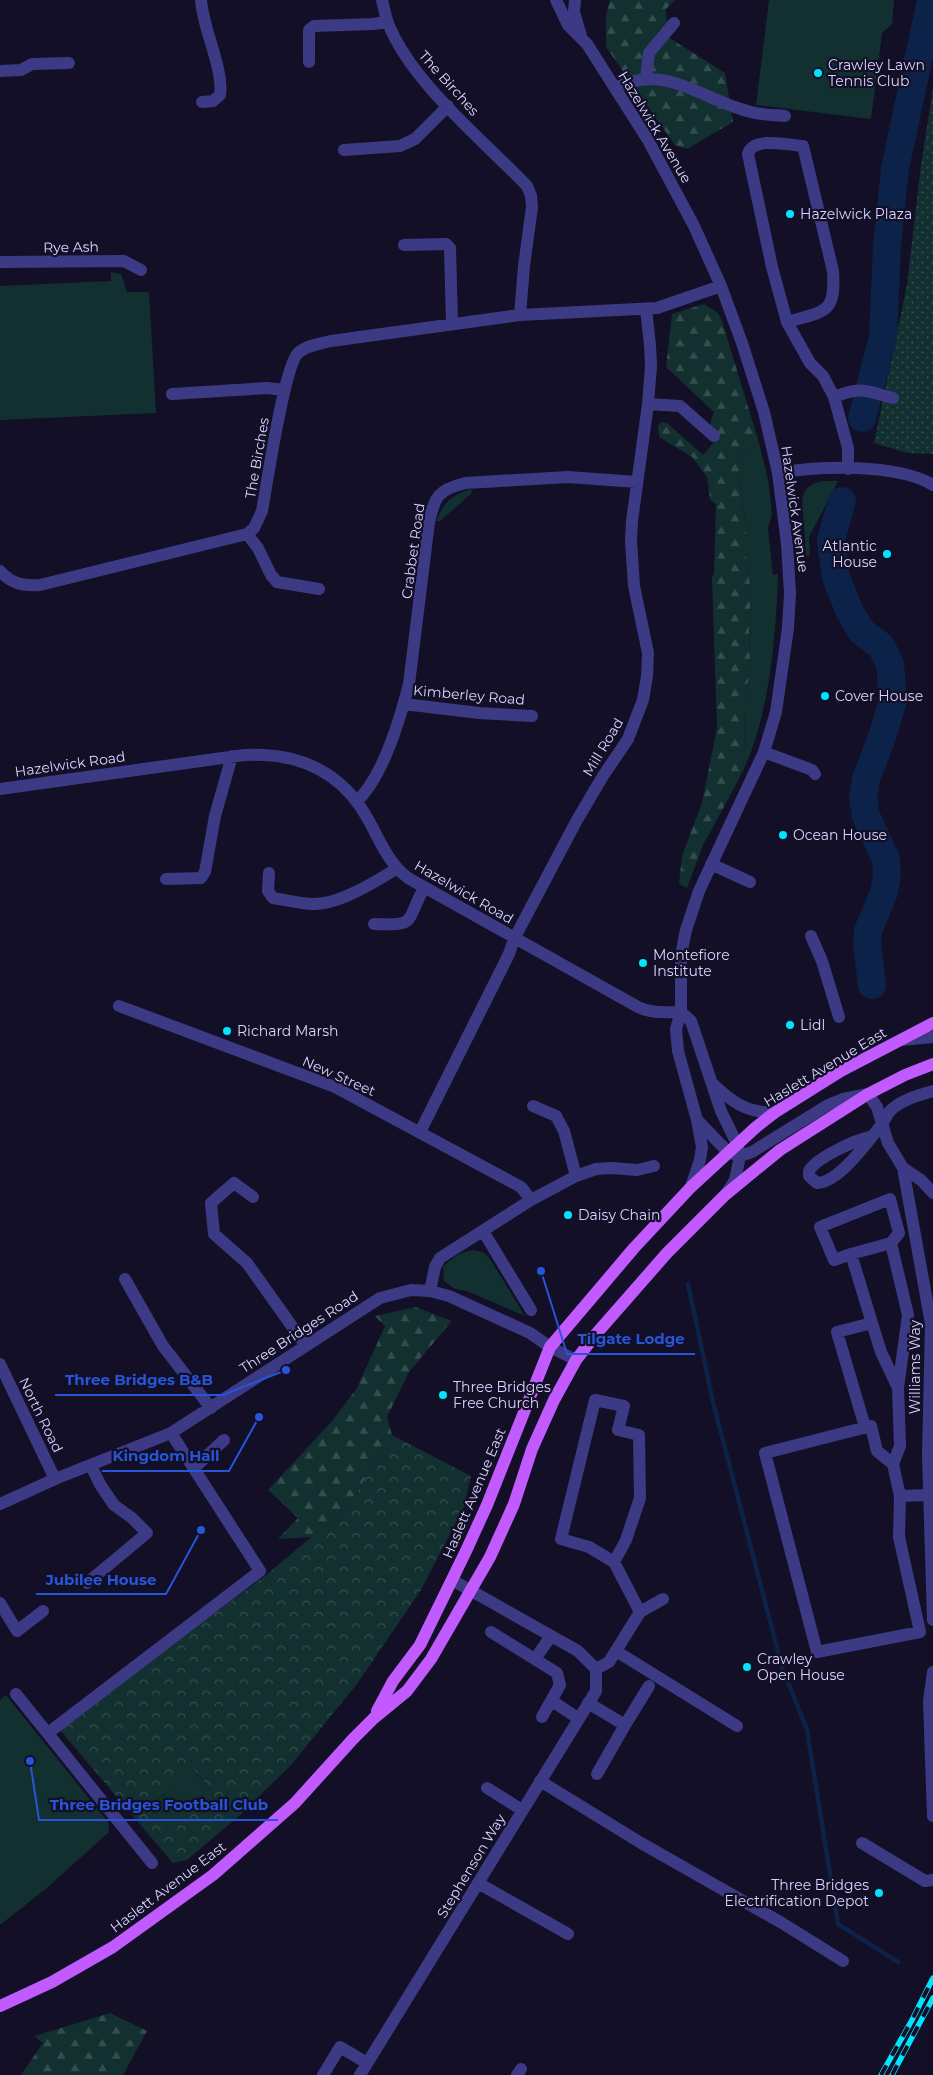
<svg xmlns="http://www.w3.org/2000/svg" width="933" height="2075" font-family="Montserrat,sans-serif">
	<defs>
		<pattern id="forest-firs" width="22" height="20" patternUnits="userSpaceOnUse" patternTransform="scale(1.25)"><rect width="22" height="20" fill="#12302f"/><path d="M5 1l3.5 6h-7zM16 11l3.5 6h-7z" fill="#344d4e"/></pattern>
		<pattern id="park-crowns" width="20" height="18" patternUnits="userSpaceOnUse" patternTransform="scale(1.25)"><rect width="20" height="18" fill="#12302f"/><path d="M2 6a3 3 0 1 1 6 0M12 15a3 3 0 1 1 6 0" fill="none" stroke="#344d4e"/></pattern>
		<pattern id="garden-dots" width="8" height="8" patternUnits="userSpaceOnUse" patternTransform="scale(1.25)"><rect width="8" height="8" fill="#12302f"/><path d="M2 2h.1M6 6h.1" fill="none" stroke="#344d4e" stroke-width="1.8" stroke-linecap="round"/></pattern>
	</defs>
	<rect width="100%" height="100%" fill="#130f26"/>
	<path fill="#12302f" d="M769 0H894L892 24 882 33 871 119 756 105Z
		M111 272 121 274 127 292H149L156 413 0 420V286L111 281Z
		M759 443 769 484 772 515 768 528 773 575 778 574C776 639 769 722 739 779L744 761 745 703 750 667 749 627 751 591 746 557V526L739 478V459Z
		M824 481H838L809 537 810 555 806 556C805 545 805 534 804 524 802 503 797 485 824 481Z
		M471 489 472 493 440 521H436C443 503 453 494 471 489Z
		M473 1250 483 1252 490 1259 525 1316 467 1291 455 1289 444 1281 443 1267C451 1258 462 1251 473 1250Z
		M6 1695 108 1822 109 1832 48 1887 0 1925V1700Z
		M192 1769 215 1794 170 1834 148 1809Z"/>
	<path fill="url(#forest-firs)" d="M610 0H675L666 9 668 37 725 73 733 122 687 149 675 145 606 47V16Z
		M704 304 718 313 722 321 759 443 739 459V478L746 526V557L751 591 749 627 750 667 745 703 744 761 739 779 703 845 687 888 679 884 682 856 702 803 717 728 712 577 714 573 716 504 710 500 707 477 692 457 659 437 658 426 661 422 667 423 702 454H704L720 436 710 425 714 412 666 367 672 314Z
		M415 1307 452 1321 409 1372 387 1417 392 1435 349 1505 311 1537 278 1539 298 1518 268 1490 333 1420 357 1388 385 1326 375 1316Z
		M110 2013 147 2031 123 2075H21L43 2043 34 2036Z"/>
	<path fill="url(#park-crowns)" fill-rule="evenodd" d="M392 1435 471 1476 464 1507 421 1590 357 1684 291 1765 239 1816 187 1860 173 1863 59 1729 265 1576 349 1505ZM193 1769 215 1794 170 1833 148 1808Z"/>
	<path fill="url(#garden-dots)" d="M933 88V454L908 453 874 443 907 285 921 165Z"/>
	<g fill="none" stroke-linecap="round" stroke-linejoin="round">
		<path stroke="#0c2248" stroke-width="4.5" d="M688 1284 713 1402 782 1667 807 1730 838 1924 898 1962"/>
		<path stroke="#0c2248" stroke-width="28" d="M862 418 883 337 887 246 895 168 931 0
			M842 501 831 540 836 577 849 610 861 631 881 646 890 664 893 700 882 737 866 779 863 798 866 816 886 859 887 875 884 892 868 931 867 944 872 985"/>
		<path stroke="#3d3a85" stroke-width="12" d="M201 0C203 30 224 69 220 95L213 101 202 102
			M382 0C384 7 385 15 388 23 411 82 482 139 527 186L531 196 532 207 524 266 520 315
			M556 0 568 25 587 44 648 140 694 226 721 286 742 343 764 412 778 473 787 544 790 593 788 628 776 712 764 752 699 891 686 930 681 955V1012L676 1029 678 1051 697 1120 702 1147 700 1160 691 1187
			M575 0 574 12 581 36
			M309 62V30L314 26 373 24 387 22
			M0 71 21 70 32 64 69 63
			M646 78 649 53 674 23
			M616 88C666 62 703 101 751 112 762 115 774 115 785 116
			M344 150 400 146 415 139 448 106
			M404 245 446 244 450 248 452 324
			M0 262 124 261 141 270
			M787 322C824 311 836 315 833 271L803 146C789 145 753 136 748 154L772 267 787 322 810 363 823 376 834 397 848 448V469
			M172 394 267 388 284 390
			M834 397C862 386 865 391 893 398
			M648 404 680 406 714 436
			M778 473C820 466 896 463 933 485
			M247 534 258 548 271 575 277 582 319 589
			M0 571C12 584 23 586 40 585L247 534 254 528 262 511C267 484 284 367 298 353 307 345 320 344 331 341L520 315 657 308 721 286
			M404 704 479 713 532 716
			M764 752 812 770 815 774
			M0 789 244 755C299 752 343 772 369 821 380 841 389 864 408 878L638 1007C652 1014 666 1012 681 1012
			M357 801C383 777 400 719 409 684L429 522C435 496 438 490 465 483L568 477 637 482
			M711 864 750 882
			M269 873 268 891 273 898C285 900 298 903 311 904 337 906 375 882 396 869
			M166 879 201 878 205 872 215 816 232 756
			M374 924C418 926 405 922 424 888
			M811 936 822 961 839 1017
			M119 1006 335 1087 521 1187 531 1200
			M681 1012 691 1021 721 1111 737 1144 740 1156 735 1180 728 1191
			M901 1040 933 1037
			M712 1083C732 1102 745 1112 774 1113
			M533 1106 556 1116 564 1131 576 1176
			M697 1120 728 1152 740 1156 752 1152 828 1105 843 1099 868 1094 877 1107 888 1143 903 1168 931 1324 928 1455 933 1620
			M420 1132 509 954 514 939 577 820 603 776 628 739 643 700 647 676 648 653 634 586 631 541 632 521 648 404 651 366 650 345 646 309
			M870 1137C855 1140 816 1158 809 1171V1176L817 1183C839 1183 869 1140 882 1124 885 1120 887 1114 890 1111 901 1100 919 1095 933 1091
			M903 1168 921 1180 933 1193
			M253 1197 234 1183 211 1203 214 1234 247 1263 306 1346
			M483 1231 531 1310
			M851 1254 891 1243
			M125 1279 163 1346 211 1408
			M430 1291 435 1267 440 1258 531 1200 576 1176 596 1169 612 1168 637 1170 654 1166
			M872 1323 881 1352 898 1388
			M0 1364 55 1479
			M595 1400 624 1406 618 1430 639 1435 640 1498 626 1540 614 1562 589 1547 561 1539Z
			M871 1426 877 1451 893 1464 900 1496 899 1537 920 1632 817 1652 765 1453Z
			M865 1427 837 1332 872 1323 851 1254 834 1260 820 1227 890 1199 899 1233 891 1243 908 1315 898 1388 900 1446 893 1464
			M194 1468 224 1440
			M900 1496 929 1495
			M0 1504 55 1479 171 1433 380 1298 411 1290 430 1291 449 1296 530 1333 550 1347 576 1360
			M614 1562 640 1612
			M452 1580 578 1651 596 1669
			M87 1583 147 1533 132 1518 114 1505 101 1486 91 1466
			M0 1603 17 1631 43 1611
			M491 1632 557 1673 560 1685 542 1717
			M616 1651 737 1726
			M535 1659 551 1636
			M933 1672 929 1701 933 1816
			M16 1694 152 1863
			M552 1701 579 1719
			M588 1703 625 1725 597 1774
			M625 1725 649 1686
			M48 1733 260 1571 171 1433
			M540 1781 641 1843 782 1923 843 1961
			M487 1788 522 1810
			M862 1843 925 1881 933 1880
			M478 1883 568 1934
			M323 2075 340 2047 367 2063
			M360 2075 596 1691V1669L609 1662 640 1612 663 1599
			M517 2075 521 2069"/>
		<path stroke="#c25bff" stroke-width="12" d="M377 1711 393 1681 420 1645 466 1551 487 1505 550 1347 634 1248 691 1187 755 1128 774 1113 841 1071 933 1023
			M0 2006 52 1982 113 1947 213 1875 295 1803 353 1739 374 1718 407 1691 431 1659 490 1557 514 1504 532 1449 554 1400 576 1360 596 1334 667 1253 725 1195 780 1150 868 1094 905 1075 933 1064"/>
		<g stroke="#00e5ff" stroke-width="5.5">
			<path id="rail" d="M881 2075 912 2020 933 1978
				M892 2075 933 1998"/>
		</g>
		<use href="#rail" stroke="#130f26" stroke-width="4" stroke-dasharray="11" stroke-linecap="butt"/>
	</g>
	<g fill="#00e5ff" stroke="#130f26" stroke-width="2">
		<circle cx="818" cy="73" r="5"/>
		<circle cx="790" cy="214" r="5"/>
		<circle cx="887" cy="554" r="5"/>
		<circle cx="825" cy="696" r="5"/>
		<circle cx="783" cy="835" r="5"/>
		<circle cx="643" cy="963" r="5"/>
		<circle cx="790" cy="1025" r="5"/>
		<circle cx="227" cy="1031" r="5"/>
		<circle cx="568" cy="1215" r="5"/>
		<circle cx="443" cy="1395" r="5"/>
		<circle cx="747" cy="1667" r="5"/>
		<circle cx="879" cy="1893" r="5"/>
	</g>
	<g text-anchor="middle" dominant-baseline="central" stroke-width="4.5" stroke-linejoin="round" paint-order="stroke">
		<g font-size="14" fill="#d9d4ff" stroke="#130f26" text-anchor="start">
			<text x="828" y="65">Crawley Lawn<tspan x="828" dy="16">Tennis Club</tspan></text>
			<text x="800" y="214">Hazelwick Plaza</text>
			<text x="877" y="546" text-anchor="end">Atlantic<tspan x="877" dy="16">House</tspan></text>
			<text x="835" y="696">Cover House</text>
			<text x="793" y="835">Ocean House</text>
			<text x="653" y="955">Montefiore<tspan x="653" dy="16">Institute</tspan></text>
			<text x="800" y="1025">Lidl</text>
			<text x="237" y="1031">Richard Marsh</text>
			<text x="578" y="1215">Daisy Chain</text>
			<text x="453" y="1387">Three Bridges<tspan x="453" dy="16">Free Church</tspan></text>
			<text x="757" y="1659">Crawley<tspan x="757" dy="16">Open House</tspan></text>
			<text x="869" y="1885" text-anchor="end">Three Bridges<tspan x="869" dy="16">Electrification Depot</tspan></text>
		</g>
		<g font-size="14" fill="#d9d4ff" stroke="#130f26">
			<text transform="translate(449 83) rotate(48)">The Birches</text>
			<text transform="translate(655 127) rotate(59)">Hazelwick Avenue</text>
			<text transform="translate(71 247) rotate(-1)">Rye Ash</text>
			<text transform="translate(257 458) rotate(-80)">The Birches</text>
			<text transform="translate(795 509) rotate(82)">Hazelwick Avenue</text>
			<text transform="translate(413 551) rotate(-82)">Crabbet Road</text>
			<text transform="translate(469 695) rotate(5)">Kimberley Road</text>
			<text transform="translate(603 747) rotate(-59)">Mill Road</text>
			<text transform="translate(70 764) rotate(-8)">Hazelwick Road</text>
			<text transform="translate(464 892) rotate(30)">Hazelwick Road</text>
			<text transform="translate(825 1067) rotate(-31)">Haslett Avenue East</text>
			<text transform="translate(339 1076) rotate(24)">New Street</text>
			<text transform="translate(299 1332) rotate(-33)">Three Bridges Road</text>
			<text transform="translate(915 1367) rotate(-90)">Williams Way</text>
			<text transform="translate(41 1415) rotate(64)">North Road</text>
			<text transform="translate(474 1493) rotate(-67)">Haslett Avenue East</text>
			<text transform="translate(471 1866) rotate(-59)">Stephenson Way</text>
			<text transform="translate(168 1887) rotate(-37)">Haslett Avenue East</text>
		</g>
	</g>
	<path fill="none" stroke="#2655da" stroke-width="2" d="M541 1271L567 1354H695M286 1370L223 1395H55M259 1417L229 1471H102M201 1530L166 1594H36M30 1761L39 1820H278"/>
	<g fill="#2655da" stroke="#130f26" stroke-width="2">
		<circle cx="541" cy="1271" r="5"/>
		<circle cx="286" cy="1370" r="5"/>
		<circle cx="259" cy="1417" r="5"/>
		<circle cx="201" cy="1530" r="5"/>
		<circle cx="30" cy="1761" r="5"/>
	</g>
	<g font-size="15" text-anchor="middle" font-weight="bold" fill="#2655da" stroke="#130f26" stroke-width="4.5" stroke-linejoin="round" paint-order="stroke">
		<text x="631" y="1344">Tilgate Lodge</text>
		<text x="139" y="1385">Three Bridges B&amp;B</text>
		<text x="166" y="1461">Kingdom Hall</text>
		<text x="101" y="1585">Jubilee House</text>
		<text x="159" y="1810">Three Bridges Football Club</text>
	</g>
</svg>
